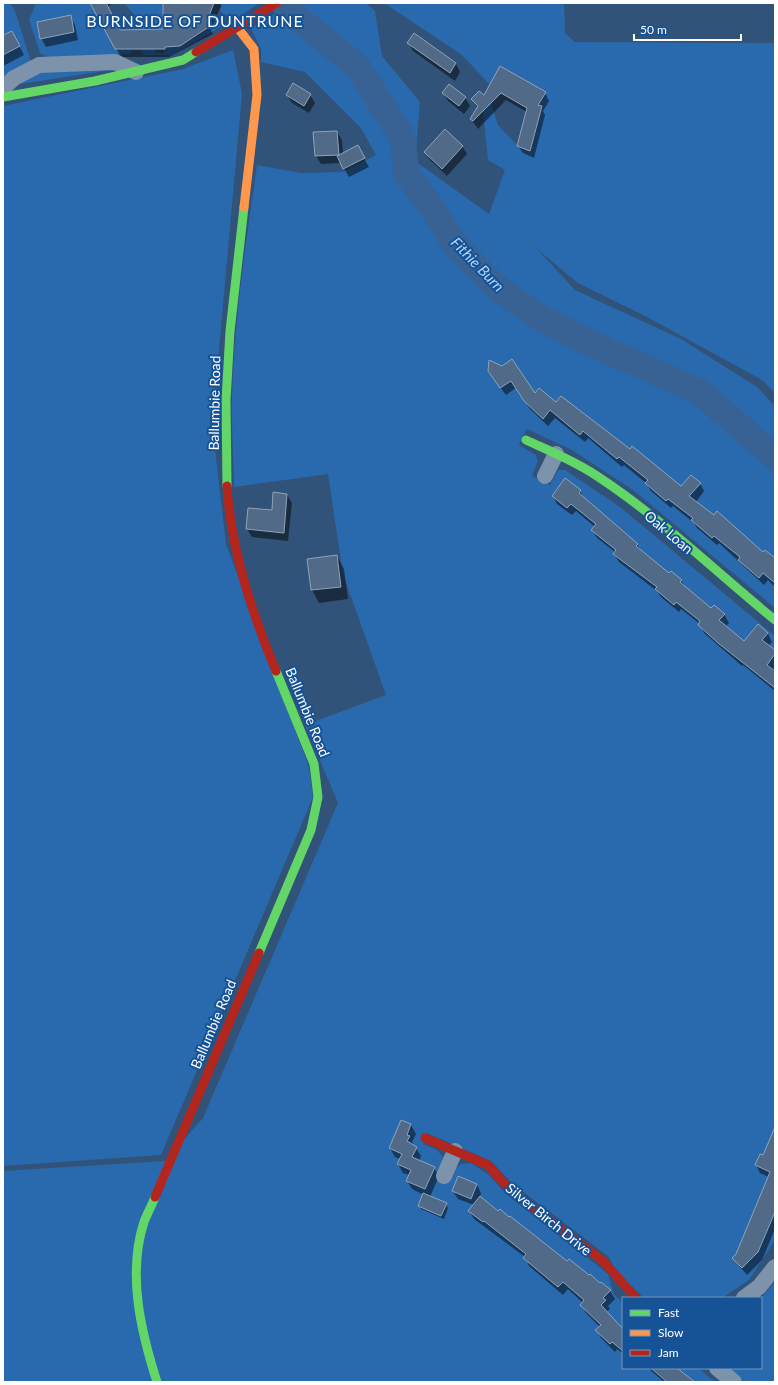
<svg xmlns="http://www.w3.org/2000/svg" width="778" height="1385" font-family="Lato,sans-serif">
	<rect width="100%" height="100%" fill="#325379"/>
	<path fill="#2969ad" d="M3 3H10L15 11 31 62 3 77Z
		M36 3H90L133 48 130 54 47 57 40 53 29 20Z
		M124 3H163V33H157V29L149 28V33L139 32V20Z
		M223 3H260L235 19 222 13 220 10Z
		M293 3H366L375 11 382 56 420 102 415 161 489 214 505 170 488 160 483 111 491 103 498 125 517 145 527 109 492 87 462 55 384 3H564L565 33 575 42 775 43V393L762 380 647 317 578 283 537 249 575 290 681 339 757 387 775 406V608L633 490 572 450 527 429 519 445 536 455 538 461 532 476 550 485 558 470H565L620 507 775 636V1240L749 1280 722 1298H644L615 1270 609 1257 513 1184 491 1161 427 1133 423 1144 437 1150 443 1157 439 1174 451 1178 454 1169 461 1164 471 1163 489 1175 506 1194 608 1274 614 1294 623 1303V1368H698L715 1382H162L159 1377 150 1382H3V1171L165 1161 203 1118 338 803 305 725 386 695 343 574 328 474 234 487C234 458 231 428 232 399 234 320 246 243 257 165L301 173 343 172 376 155 361 128 305 72 261 62V49L251 28Z
		M195 8 226 24 172 55H143L139 48 155 49V53H164L165 47 180 46 200 35Z
		M233 50 242 94 219 349 214 441 226 544 309 767 313 797 161 1155 3 1166V106L183 69Z
		M117 69 14 85 36 71Z
		M775 1282V1382H745L728 1368H761V1298Z"/>
	<path fill="#0007" d="M91 3H109L110 5 107 7 120 31 164 30V3H219L221 6 211 30 213 34 169 57H121Z
		M70 17 75 25 78 40 46 47 41 38Z
		M414 35 456 64 460 72 455 81 413 51 409 43Z
		M3 37 16 40 24 55 3 66Z
		M501 68 545 93 549 101 543 111 545 115 534 158 523 153 518 146 527 112 506 100 478 129 471 119 478 108 472 99 484 97Z
		M443 93 465 97 470 106 464 114 448 101Z
		M287 95H310L315 103 309 113 292 103Z
		M337 132 342 140 343 154 362 155 369 167 349 177 341 163 321 164 316 156Z
		M462 146 467 154 447 176 430 160 425 152Z
		M490 362 535 395 556 404 681 488 700 483 704 491 696 502 763 553 775 560V587L768 580 764 585 719 543 717 545 697 528 694 523 673 506 671 508 651 491 646 483 624 465 622 467 588 438 585 442 555 418 548 426 530 409 516 388 506 395 494 379Z
		M580 491 585 500 637 544 642 553 669 575 681 580 686 588 712 609 724 614 729 623 725 627 744 643 758 626 768 634 772 642 768 646 775 652V668L773 671 775 673V691L743 665 742 666 704 633 700 624 681 609 679 612 661 597 657 591 619 562 614 554 615 552 597 538 592 530 595 527 576 511 572 515 557 504 553 496Z
		M287 495 292 503 288 541 252 537 247 529 272 511Z
		M337 556 344 569 348 599 319 603 312 590 308 560Z
		M402 1121 411 1125 416 1134 412 1142 421 1156 419 1161 434 1168 439 1176 430 1197 446 1204 448 1208 444 1219 421 1209 419 1205 424 1195 412 1189 407 1181 409 1175 403 1173 398 1164 400 1159 395 1157 390 1148Z
		M775 1139V1229L762 1260 747 1275 733 1259 737 1255 769 1177 760 1173 756 1165Z
		M459 1178 477 1185 481 1193 480 1197 567 1262 610 1291 615 1299 608 1306 610 1309 606 1312 623 1330V1354L617 1349 615 1352 601 1338 597 1330 600 1327 586 1313 581 1305 583 1303 568 1289 563 1295 529 1266 525 1257 474 1219 469 1211 474 1205 458 1199 453 1191Z
		M648 1368H676L694 1382H664Z"/>
	<g fill="none" stroke-linecap="round" stroke-linejoin="round">
		<path stroke="#386293" stroke-width="26" d="M283 3 296 17 357 66 403 138 406 173 435 212 456 246 495 286 542 319 594 345 700 392 775 457"/>
	</g>
	<path fill="#506a88" stroke="#90a3b9" d="M90 3H106L120 30 163 29V3H214L207 21 210 26 180 46 165 47V49H115Z
		M71 15 74 32 40 39 37 22Z
		M12 31 20 46 3 55V35Z
		M414 33 456 63 450 73 407 43Z
		M500 66 546 92 538 105 542 106 530 151 517 146 527 108 501 93 473 121 470 119 478 106 471 99 479 91 484 95Z
		M293 83 311 94 304 106 286 95Z
		M449 84 466 97 459 106 442 93Z
		M445 129 463 146 442 169 424 152Z
		M337 131 339 155 315 156 313 132Z
		M358 145 365 158 343 169 337 156Z
		M512 359 535 393 539 388 556 402 561 396 630 449 632 446 681 486 691 475 701 483 689 496 714 515 717 511 763 552 765 550 775 558V583L763 573 759 578 738 560 740 557 714 536 712 538 691 520 693 518 668 499 666 501 645 483 648 480 619 457 617 459 583 431 580 435 550 410 543 419 524 401 511 381 500 388 488 371 489 360 502 366Z
		M565 478 581 490 579 493 638 544 636 546 669 573 671 571 682 580 680 582 711 608 714 605 725 614 719 620 744 641 758 624 768 633 762 640 775 650V654L767 665 775 671V688L718 643 698 625 700 621 676 602 674 605 655 589 657 587 613 554 616 550 591 530 596 524 571 504 567 508 552 496Z
		M273 492 287 494 284 533 246 529 248 508 272 510Z
		M337 555 341 587 311 590 307 559Z
		M401 1120 411 1124 407 1135 410 1136 407 1141 417 1147 412 1157 435 1167 425 1189 406 1181 411 1170 397 1164 402 1154 389 1148Z
		M775 1127V1212L758 1252 742 1268 732 1258 736 1254 770 1172 755 1165 760 1154 763 1155Z
		M458 1176 477 1184 471 1199 452 1191Z
		M423 1193 447 1203 441 1216 418 1206Z
		M480 1196 498 1211 500 1209 509 1217 510 1216 567 1261 569 1259 589 1275 590 1274 600 1283 601 1282 611 1290 603 1298 606 1300 601 1305 623 1329V1351L612 1342 610 1344 595 1330 601 1325 580 1305 584 1300 563 1282 558 1287 523 1258 526 1254 484 1221 483 1222 468 1211Z
		M651 1368H677L695 1382H667Z"/>
	<g fill="none" stroke-linecap="round" stroke-linejoin="round">
		<path stroke="#7c93ab" stroke-width="16" d="M3 88 14 78 39 65 115 62 136 72
			M545 476 556 454
			M444 1176 455 1151
			M744 1298 759 1287 775 1267
			M717 1368 734 1382"/>
		<path stroke="#63d668" stroke-width="9" d="M3 97 95 81 183 60 196 52
			M526 440C550 451 575 461 597 476 661 518 716 572 775 620
			M227 486 226 400 230 331 244 207
			M259 953 311 830 318 797 314 764 276 671
			M155 1197C152 1205 147 1214 144 1222 127 1274 141 1332 157 1382"/>
		<path stroke="#ff974d" stroke-width="9" d="M237 27 254 49 257 95 244 207"/>
		<path stroke="#b3261e" stroke-width="9" d="M196 52 277 3
			M227 486C231 550 252 613 276 671
			M425 1138 488 1165 509 1189 603 1261 636 1298
			M155 1197 259 953"/>
	</g>
	<g text-anchor="middle" dominant-baseline="central" stroke-width="4" stroke-linejoin="round" paint-order="stroke">
		<g font-size="14" fill="#fff" stroke="#155296">
			<text transform="translate(214 403) rotate(-89)">Ballumbie Road</text>
			<text transform="translate(669 532) rotate(40)">Oak Loan</text>
			<text transform="translate(308 712) rotate(68)">Ballumbie Road</text>
			<text transform="translate(213 1024) rotate(-67)">Ballumbie Road</text>
			<text transform="translate(549 1219) rotate(39)">Silver Birch Drive</text>
		</g>
		<g font-size="15" font-style="italic" fill="#b3d5f8" stroke="#155296">
			<text transform="translate(478 264) rotate(46)">Fithie Burn</text>
		</g>
		<g font-size="16" letter-spacing="1" fill="#fff" stroke="#155296">
			<text x="195" y="20">BURNSIDE OF DUNTRUNE</text>
		</g>
	</g>
	<rect width="778" height="1385" fill="none" stroke="#ffffff" stroke-width="8"/>
	<rect x="622" y="1297" width="140" height="72" fill="#155296" stroke="#7397c0"/>
	<rect x="630" y="1310" width="20" height="6" fill="#63d668" stroke="#7397c0"/>
	<text x="658" y="1317" font-size="12" fill="#ffffff">Fast</text>
	<rect x="630" y="1330" width="20" height="6" fill="#ff974d" stroke="#7397c0"/>
	<text x="658" y="1337" font-size="12" fill="#ffffff">Slow</text>
	<rect x="630" y="1350" width="20" height="6" fill="#b3261e" stroke="#7397c0"/>
	<text x="658" y="1357" font-size="12" fill="#ffffff">Jam</text>
	<path d="M634 34v6h107v-6" fill="none" stroke="#ffffff" stroke-width="2"/>
	<text x="640" y="34" font-size="12" fill="#ffffff" stroke="#155296" stroke-width="3" paint-order="stroke">50 m</text>
</svg>
